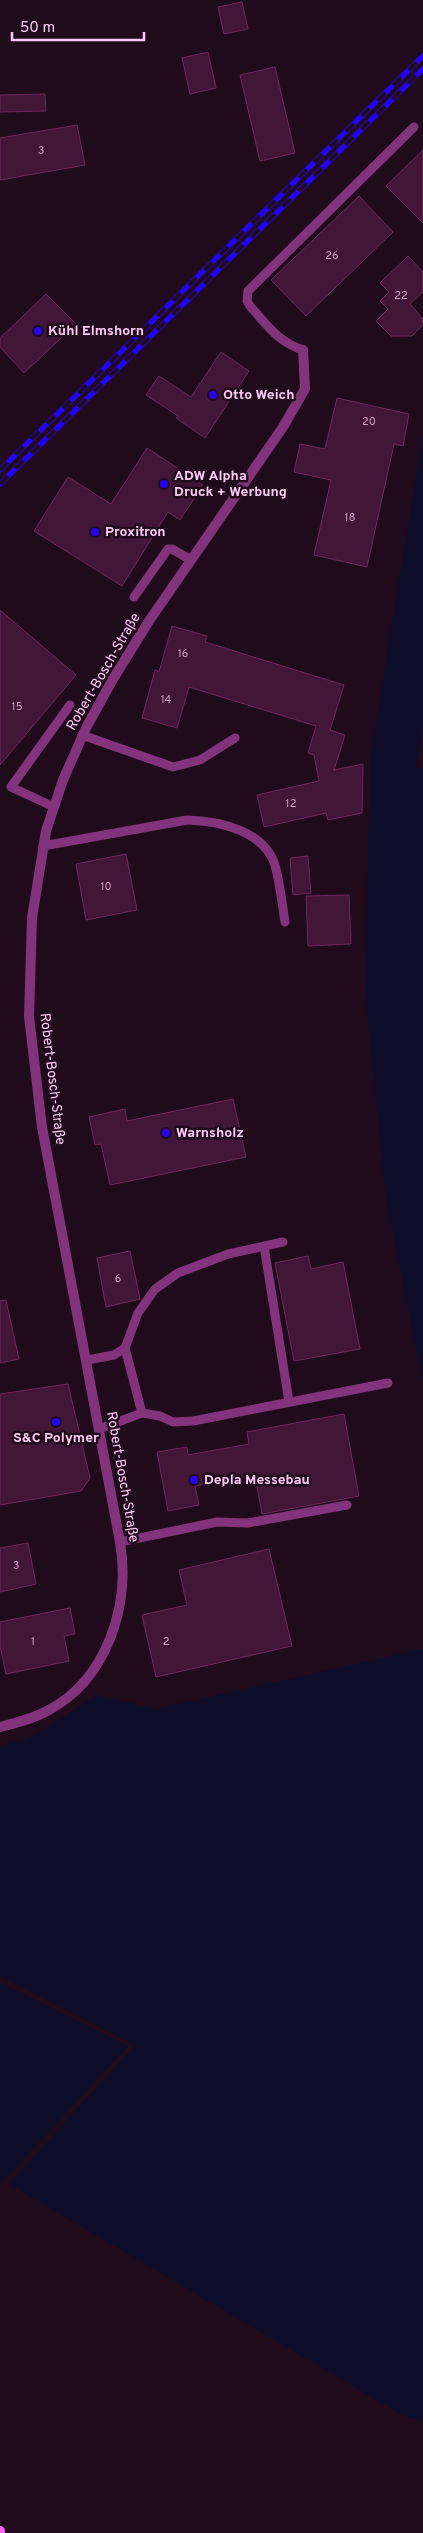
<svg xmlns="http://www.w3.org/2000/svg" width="423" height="2533" font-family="Overpass,sans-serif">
	<rect width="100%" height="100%" fill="#200b1c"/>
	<path fill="#0e0e2a" d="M423 434V727L416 768H423V1384L386 1199 365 993 370 759Z
		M423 1649V2421L402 2415 9 2184 135 2045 0 1976V1746L28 1739 97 1695 155 1709Z
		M0 1983 128 2046 0 2184Z"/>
	<path fill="#421637" stroke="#70265e" d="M242 2 248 29 224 34 218 7Z
		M208 52 216 88 190 94 182 58Z
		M275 67 295 153 260 161 240 75Z
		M45 94 46 111 0 112V95Z
		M77 125 85 165 0 180V138Z
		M423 150V223L386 186Z
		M359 196 393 232 306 316 271 280Z
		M408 256 423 272V292L410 304 423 319V325L412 336H391L376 321 388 309 380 301 389 292 380 283Z
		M46 294 76 324 24 373 0 347V338Z
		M221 352 249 371 205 438 176 418 178 416 146 395 159 376 191 397Z
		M337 398 409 414 403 446 394 444 367 567 314 555 331 480 294 472 300 444 325 449Z
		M147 448 203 485 180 520 168 512 122 586 34 531 68 477 111 504Z
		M0 610 76 675 0 765Z
		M172 626 207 636 205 642 344 685 330 730 345 735 334 770 363 764 362 813 328 820 326 813 264 827 257 795 319 781 314 755 308 753 316 726 189 687 177 728 142 718 155 670 159 672Z
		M126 854 137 910 86 920 76 864Z
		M308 856 311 893 293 895 290 858Z
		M349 895 351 944 308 946 306 896Z
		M233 1099 246 1157 110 1185 101 1144 95 1145 89 1117 125 1109 127 1121Z
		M130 1251 140 1299 106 1307 97 1258Z
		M308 1256 311 1269 343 1262 360 1349 294 1361 275 1263Z
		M6 1300 19 1359 0 1363V1301Z
		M68 1384 90 1478 81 1491 0 1505V1394Z
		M344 1414 359 1496 262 1514 255 1475 195 1486 199 1505 168 1511 157 1452 187 1447 188 1455 249 1444 247 1432Z
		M28 1543 36 1584 0 1592V1548Z
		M269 1549 292 1646 156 1677 142 1615 187 1605 179 1570Z
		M70 1608 75 1634 64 1636 69 1661 6 1674 0 1646V1622Z"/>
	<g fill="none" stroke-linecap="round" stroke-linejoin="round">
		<path stroke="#82337c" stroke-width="9" d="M303 350C278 342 267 325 250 306L247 301 248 291 414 127
			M134 597 168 549H172L191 560
			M82 735 173 767 200 760 235 738
			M54 807 11 787 70 705
			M43 846 187 820C218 821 264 830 275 865 280 883 282 904 285 922
			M264 1246 289 1402
			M125 1348 142 1413
			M87 1360 114 1355 125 1348 138 1313 155 1289 178 1273 228 1254 283 1242
			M99 1429 142 1413 160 1416 173 1422 193 1421 388 1383
			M120 1542 217 1522 248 1523 347 1505"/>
		<path stroke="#82337c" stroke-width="10" d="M0 1727C16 1723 32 1719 47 1711 107 1680 131 1605 120 1542L42 1127 29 1017 32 918 46 831 63 780 86 728 113 679 149 621 283 427 305 389 303 350"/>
		<path stroke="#ff61f4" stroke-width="10" d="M0 2531V2533"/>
		<g stroke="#2400f5" stroke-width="5.5">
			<path id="rail" d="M0 470 423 56
				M0 484 423 69"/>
		</g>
		<use href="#rail" stroke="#200b1c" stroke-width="4" stroke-dasharray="11" stroke-linecap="butt"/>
	</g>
	<g fill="#2400f5" stroke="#200b1c" stroke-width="2">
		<circle cx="38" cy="331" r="5"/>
		<circle cx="213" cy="395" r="5"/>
		<circle cx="164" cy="484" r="5"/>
		<circle cx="95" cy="532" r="5"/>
		<circle cx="166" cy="1133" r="5"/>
		<circle cx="56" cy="1422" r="5"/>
		<circle cx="194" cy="1480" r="5"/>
	</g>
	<g text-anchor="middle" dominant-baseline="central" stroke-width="5" stroke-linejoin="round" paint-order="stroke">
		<g font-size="11" fill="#d09dc7">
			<text x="41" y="151">3</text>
			<text x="332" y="256">26</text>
			<text x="401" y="296">22</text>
			<text x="369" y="422">20</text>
			<text x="350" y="518">18</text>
			<text x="183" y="654">16</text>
			<text x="166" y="700">14</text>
			<text x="17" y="707">15</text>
			<text x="291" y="804">12</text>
			<text x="106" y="887">10</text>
			<text x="118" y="1279">6</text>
			<text x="16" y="1566">3</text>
			<text x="33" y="1642">1</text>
			<text x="166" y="1642">2</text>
		</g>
		<g font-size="14" font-weight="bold" fill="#ffcaf7" stroke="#200b1c" text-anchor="start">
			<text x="48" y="331">Kühl Elmshorn</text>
			<text x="223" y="395">Otto Weich</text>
			<text x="174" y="476">ADW Alpha<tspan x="174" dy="16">Druck + Werbung</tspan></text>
			<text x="105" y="532">Proxitron</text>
			<text x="176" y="1133">Warnsholz</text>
			<text x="56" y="1438" text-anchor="middle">S&amp;C Polymer</text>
			<text x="204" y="1480">Depla Messebau</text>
		</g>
		<g font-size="14" fill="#ffcaf7" stroke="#200b1c">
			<text transform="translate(104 672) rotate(-60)">Robert-Bosch-Straße</text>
			<text transform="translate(52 1079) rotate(83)">Robert-Bosch-Straße</text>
			<text transform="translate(122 1477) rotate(80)">Robert-Bosch-Straße</text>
		</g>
	</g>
	<path d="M12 32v8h132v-8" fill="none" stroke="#ffcaf7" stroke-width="2.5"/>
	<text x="20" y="32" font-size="15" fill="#ffcaf7" stroke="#200b1c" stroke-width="4" paint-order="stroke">50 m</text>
</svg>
